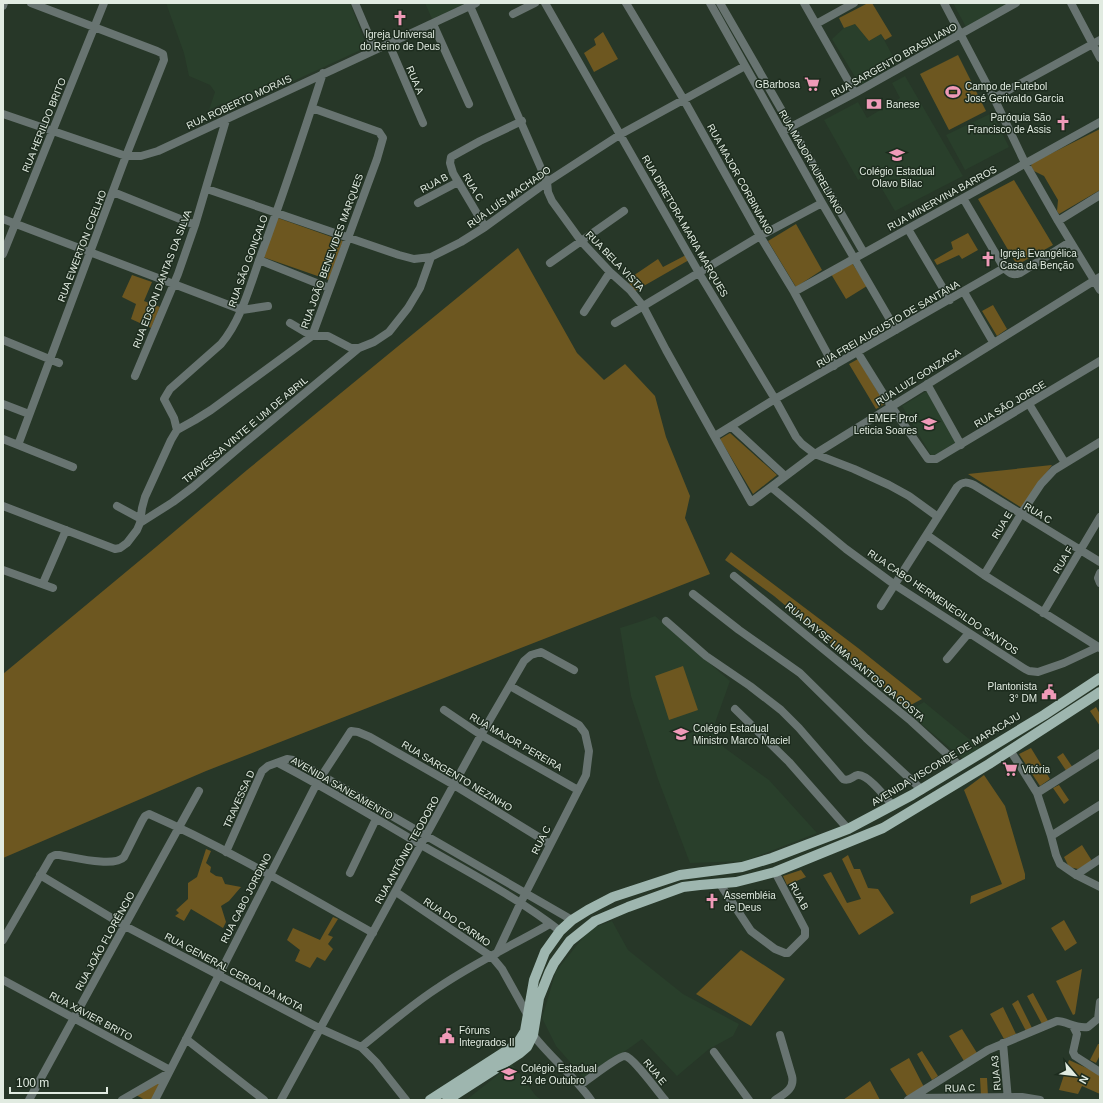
<svg xmlns="http://www.w3.org/2000/svg" width="1103" height="1103" font-family="Arial,sans-serif">
	<rect width="100%" height="100%" fill="#273728"/>
	<path fill="#293f2b" d="M166 3H350L367 47 237 107 232 109 223 103 209 110 215 92 210 85 189 76 184 53Z
		M425 3H470L433 21Z
		M953 3H1009L966 27Z
		M855 24 869 41 881 34 897 64 874 78 860 85 832 39 844 28Z
		M905 76 963 176 895 211 872 172 858 180 824 120 858 102 867 118 900 98 892 83Z
		M992 113 1009 147 965 170 946 135Z
		M927 391 956 442 932 457 902 406Z
		M655 616 730 681 715 723 722 746 769 780 817 833 745 861 690 863 658 779 631 696 620 628 642 621Z
		M924 702 980 748 963 759 907 712Z
		M612 921 628 950 683 994 739 1024 733 1036 709 1049 677 1076 642 1039 631 1047 584 1078 556 1046 542 1018 556 971 590 929Z
		M512 1064 536 1096 542 1100H466Z"/>
	<path fill="#6d5720" d="M868 3H872L892 36 885 40 881 34 869 41 855 24 844 28 839 18Z
		M603 32 618 59 594 72 584 53 596 45 594 39Z
		M958 55 986 111 949 130 920 74Z
		M1100 129V190L1059 214 1057 211 1058 200 1044 176 1034 171 1031 166 1032 163Z
		M1014 180 1053 245 1017 265 978 199Z
		M278 218 343 241 329 280 263 257Z
		M796 224 822 270 796 287 768 241Z
		M968 233 978 250 962 259 959 255 937 265 934 260 953 249 951 242Z
		M518 248 577 353 604 380 625 364 655 396 666 437 690 496 685 518 710 574 206 771 3 858V674L156 547 247 470Z
		M686 255 689 260 635 291 627 280 658 259 663 267Z
		M852 263 867 286 846 299 831 274Z
		M132 275 152 282 144 301 160 307 151 328 131 319 136 304 122 297Z
		M993 305 1007 329 997 336 982 311Z
		M858 359 885 404 876 409 849 364Z
		M730 433 777 475 753 494 720 439Z
		M1052 465 1022 508 968 474Z
		M731 552 858 648 922 699 907 707 774 596 725 560Z
		M683 666 698 710 669 720 655 676Z
		M1096 707 1100 714V726L1090 711Z
		M1031 748 1050 779 1040 786 1019 754Z
		M1063 753 1073 768 1067 772 1057 757Z
		M984 775 1005 806 1025 874V879L970 904 971 896 1002 884 964 790Z
		M1059 785 1069 800 1064 804 1053 788Z
		M1082 845 1092 861 1078 869 1069 867 1064 857Z
		M206 849 211 851 206 863 211 867 210 872 216 876 222 877 225 884 241 887 229 901 221 906 226 922 223 928 191 909 184 921 175 916 179 913 176 910 188 899V883L197 877Z
		M848 855 854 869H860L868 888 878 889 894 913 859 935 823 875 831 872 847 903 861 899 842 859Z
		M801 870 806 877 787 885 783 876Z
		M333 917 338 919 328 935 333 937 328 944 333 949 325 961 317 957 310 968 295 961 300 950 287 940 293 928 320 940Z
		M1064 920 1077 943 1065 951 1051 928Z
		M741 950 785 979 751 1026 696 994Z
		M1082 969 1075 1014 1073 1015 1056 981Z
		M1033 993 1048 1021 1042 1024 1027 996Z
		M1018 1000 1032 1028 1026 1031 1012 1004Z
		M1003 1007 1016 1034 1004 1039 990 1014Z
		M962 1029 977 1053 964 1061 949 1036Z
		M1098 1044H1100V1055L1096 1063 1090 1060Z
		M922 1051 938 1076 932 1080 917 1054Z
		M909 1058 924 1087 907 1096 890 1069Z
		M1069 1060 1100 1074V1094L1082 1086 1078 1094 1059 1090Z
		M980 1078H987L988 1096H981Z
		M163 1079 152 1100H145L136 1095Z
		M870 1081 880 1100H843Z"/>
	<g fill="none" stroke-linecap="round" stroke-linejoin="round">
		<path stroke="#687471" stroke-width="8" d="M355 3 375 50
			M545 3 699 273 775 399 796 437 802 444 815 454 854 469 889 485 909 496 938 517
			M626 3 684 100 760 236 794 292 834 366
			M710 3 822 203 896 330
			M720 3 864 253
			M804 3 855 93
			M944 3 994 98 1025 163 1058 221 1100 290
			M1071 3 1100 58
			M3 6 4 3
			M470 6 547 182 548 192 552 201 581 241 610 272 630 290 643 306 666 350 751 502 815 454 1100 277
			M513 14 535 3
			M433 24 469 104
			M816 24 854 3
			M389 44 423 123
			M994 98 1100 40
			M3 114 126 156H141L158 151 476 3
			M787 129 855 93 1016 3
			M207 189 399 255 414 259 431 257
			M113 192 195 225
			M963 198 1004 268C1009 273 1013 276 1020 273L1070 242
			M418 203 458 182
			M3 219 242 310 268 306
			M1058 221 1100 195
			M485 227 453 173 450 163 451 157 480 141 522 121
			M908 229 950 300
			M3 254 104 3
			M259 260 329 288
			M550 263 624 211
			M794 292 1100 122
			M964 292 993 342
			M584 312 610 272
			M290 323 312 336H328L351 348H359L374 342 389 332 408 308 420 288 431 257 461 242 485 227 547 182 621 134 745 66
			M615 323 760 236 822 203
			M3 340 59 363
			M858 353 891 406 928 459H936L1100 361
			M135 376 178 274 195 225 226 120
			M927 384 961 445
			M3 404 29 414
			M1029 404 1065 463
			M732 427 785 476
			M177 430 195 420 211 410 312 336 377 159 383 138 379 132 312 108
			M177 430 174 418 164 399 170 389 221 344C242 319 250 285 261 255 283 195 303 135 323 73
			M715 436 775 399 1004 268
			M3 439 73 467
			M18 445 126 156 164 60 163 54 157 51 31 3
			M771 487 846 549 895 585 1025 669 1029 671 1038 672 1064 663 1098 647
			M3 506 115 549 120 548 127 543 137 530 140 523 142 508 145 497 171 440 177 430
			M117 506 141 519
			M140 523 173 502 193 487 241 446 359 348
			M927 535 984 575 1100 648
			M3 570 53 588
			M1100 573 1098 578 1100 583
			M984 575 1021 514 1041 484 1054 470 1100 442
			M734 576 911 721 960 766
			M43 583 66 530
			M693 594 739 630 800 673 866 738 922 790
			M881 606 957 487C963 481 967 482 974 485L1100 562
			M1043 613 1100 517
			M666 621 706 656 750 686 781 710 799 728 843 779C850 782 852 776 858 775 868 774 887 799 893 806
			M947 659 968 634
			M735 709 789 762 848 829
			M444 710 481 735 578 790
			M1010 750 1037 793 1051 836 1056 855 1060 864 1076 875 1100 887
			M278 763C328 789 375 818 423 846 470 873 518 898 560 931
			M1037 793 1100 753
			M1051 836 1100 805
			M226 852 262 771 268 766 287 759 293 760 307 767 572 920
			M350 873 376 819
			M40 875 125 926 321 1029 361 1047 376 1062 406 1100
			M1076 875 1100 859
			M720 884 751 931 775 949 785 953H788L805 936V929L775 872
			M396 892 492 957 502 969 527 1014
			M3 940 51 857 55 855H59C73 857 114 868 124 857L142 821 145 816 149 814C226 848 300 892 373 933
			M497 953 520 904 586 775 589 751 585 733 579 725 510 686
			M3 980 170 1070
			M1098 1019 1100 1002
			M1073 1026 1077 1034 1073 1052 1075 1056 1100 1072
			M533 1035C551 1058 574 1076 591 1100
			M186 1039 264 1100
			M1003 1043 1008 1100
			M361 1047C386 1027 411 1005 439 987 474 963 513 945 550 924
			M714 1052 749 1100
			M580 1085C588 1080 618 1056 625 1056 633 1057 658 1092 665 1100
			M912 1098 1022 1097 1040 1100
			M29 1100 98 974 199 791
			M122 1100 167 1074
			M155 1100 317 783 351 731 358 732 370 737 454 785 550 844
			M281 1100 481 735 524 661 531 655 541 652 574 670
			M775 1100C784 1094 795 1089 792 1076L780 1035
			M908 1100 988 1050 1057 1021C1067 1021 1075 1029 1088 1027L1100 1017"/>
		<path stroke="#9eb6af" stroke-width="10" d="M430 1100 517 1044 525 1031 534 980 545 952 560 931 572 920 588 910 613 897 680 875 742 867 772 858 848 829 912 795 1044 715 1100 678
			M447 1100 520 1053 527 1047 533 1035 539 998 549 973 554 963 570 941 595 921 628 907 683 887 700 885 736 882 775 872 883 828 989 764 1100 692"/>
	</g>
	<defs>
		<g id="church-bare" transform="scale(1.2)"><path d="M-1.2-6h2.4v3.5h3.3v2.4h-3.3V6h-2.4V-.1h-3.3v-2.4h3.3Z" fill="#ef9ab8" stroke="#1d2c1e" stroke-width="2.5" paint-order="stroke"/></g>
		<g id="supermarket-bare" transform="scale(1.2)"><path d="M-6-5.5h2.5l.6 2H6L4.5 2H-2.5L-4.4-4H-6ZM-1.5 3.2a1.3 1.3 0 1 0 .1 0ZM3 3.2a1.3 1.3 0 1 0 .1 0Z" fill="#ef9ab8" stroke="#1d2c1e" stroke-width="2.5" paint-order="stroke"/></g>
		<g id="stadium-bare" transform="scale(1.2)"><path d="M0-5a6.5 5 0 1 0 0 10a6.5 5 0 1 0 0-10ZM-3.5-1.8h7v3.6h-7Z" fill="#ef9ab8" stroke="#1d2c1e" stroke-width="2.5" paint-order="stroke"/></g>
		<g id="bank-bare" transform="scale(1.2)"><path d="M-6-4H6V4H-6ZM0-2.3a2.3 2.3 0 1 0 0 4.6a2.3 2.3 0 1 0 0-4.6Z" fill="#ef9ab8" stroke="#1d2c1e" stroke-width="2.5" paint-order="stroke"/></g>
		<g id="school-bare" transform="scale(1.2)"><path d="M0-5L7-2L0 1L-7-2ZM-4 1L0 2.5L4 1V4Q0 6-4 4Z" fill="#ef9ab8" stroke="#1d2c1e" stroke-width="2.5" paint-order="stroke"/></g>
		<g id="civic-bare" transform="scale(1.2)"><path d="M-.6-6.5H3V-4.5H.6V-3L4-1V1h2V6H-6V1h2V-1L-.6-3ZM-1.2 2.5V6h2.4V2.5Z" fill="#ef9ab8" stroke="#1d2c1e" stroke-width="2.5" paint-order="stroke"/></g>
	</defs>
	<g fill-rule="evenodd">
		<use href="#church-bare" x="400" y="18"/>
		<use href="#supermarket-bare" x="812" y="84"/>
		<use href="#stadium-bare" x="953" y="92"/>
		<use href="#bank-bare" x="874" y="104"/>
		<use href="#church-bare" x="1063" y="123"/>
		<use href="#school-bare" x="897" y="155"/>
		<use href="#church-bare" x="988" y="259"/>
		<use href="#school-bare" x="929" y="424"/>
		<use href="#civic-bare" x="1049" y="692"/>
		<use href="#school-bare" x="681" y="734"/>
		<use href="#supermarket-bare" x="1010" y="769"/>
		<use href="#church-bare" x="712" y="901"/>
		<use href="#civic-bare" x="447" y="1036"/>
		<use href="#school-bare" x="509" y="1074"/>
	</g>
	<g text-anchor="middle" dominant-baseline="central" stroke-width="3" stroke-linejoin="round" paint-order="stroke">
		<g font-size="10" fill="#e1ebe1" stroke="#1d2c1e" text-anchor="start">
			<text x="400" y="34" text-anchor="middle">Igreja Universal<tspan x="400" dy="12">do Reino de Deus</tspan></text>
			<text x="800" y="84" text-anchor="end">GBarbosa</text>
			<text x="965" y="86">Campo de Futebol<tspan x="965" dy="12">José Gerivaldo Garcia</tspan></text>
			<text x="886" y="104">Banese</text>
			<text x="1051" y="117" text-anchor="end">Paróquia São<tspan x="1051" dy="12">Francisco de Assis</tspan></text>
			<text x="897" y="171" text-anchor="middle">Colégio Estadual<tspan x="897" dy="12">Olavo Bilac</tspan></text>
			<text x="1000" y="253">Igreja Evangélica<tspan x="1000" dy="12">Casa da Benção</tspan></text>
			<text x="917" y="418" text-anchor="end">EMEF Prof<tspan x="917" dy="12">Leticia Soares</tspan></text>
			<text x="1037" y="686" text-anchor="end">Plantonista<tspan x="1037" dy="12">3° DM</tspan></text>
			<text x="693" y="728">Colégio Estadual<tspan x="693" dy="12">Ministro Marco Maciel</tspan></text>
			<text x="1022" y="769">Vitória</text>
			<text x="724" y="895">Assembléia<tspan x="724" dy="12">de Deus</tspan></text>
			<text x="459" y="1030">Fóruns<tspan x="459" dy="12">Integrados II</tspan></text>
			<text x="521" y="1068">Colégio Estadual<tspan x="521" dy="12">24 de Outubro</tspan></text>
		</g>
		<g font-size="10" fill="#e1ebe1" stroke="#1d2c1e">
			<text transform="translate(894 60) rotate(-29)">RUA SARGENTO BRASILIANO</text>
			<text transform="translate(415 80) rotate(67)">RUA A</text>
			<text transform="translate(239 102) rotate(-25)">RUA ROBERTO MORAIS</text>
			<text transform="translate(44 125) rotate(-68)">RUA HERILDO BRITO</text>
			<text transform="translate(811 162) rotate(60)">RUA MAJOR AURELIANO</text>
			<text transform="translate(740 179) rotate(61)">RUA MAJOR CORBINIANO</text>
			<text transform="translate(434 183) rotate(-28)">RUA B</text>
			<text transform="translate(473 187) rotate(59)">RUA C</text>
			<text transform="translate(509 197) rotate(-35)">RUA LUÍS MACHADO</text>
			<text transform="translate(942 198) rotate(-29)">RUA MINERVINA BARROS</text>
			<text transform="translate(685 226) rotate(60)">RUA DIRETORA MARIA MARQUES</text>
			<text transform="translate(82 246) rotate(-69)">RUA EWERTON COELHO</text>
			<text transform="translate(332 251) rotate(-70)">RUA JOÃO BENEVIDES MARQUES</text>
			<text transform="translate(248 261) rotate(-70)">RUA SÃO GONÇALO</text>
			<text transform="translate(615 261) rotate(46)">RUA BELA VISTA</text>
			<text transform="translate(162 279) rotate(-69)">RUA EDSON DANTAS DA SILVA</text>
			<text transform="translate(888 324) rotate(-30)">RUA FREI AUGUSTO DE SANTANA</text>
			<text transform="translate(918 377) rotate(-32)">RUA LUIZ GONZAGA</text>
			<text transform="translate(1010 404) rotate(-31)">RUA SÃO JORGE</text>
			<text transform="translate(245 430) rotate(-40)">TRAVESSA VINTE E UM DE ABRIL</text>
			<text transform="translate(1038 513) rotate(31)">RUA C</text>
			<text transform="translate(1002 525) rotate(-59)">RUA E</text>
			<text transform="translate(1063 560) rotate(-59)">RUA F</text>
			<text transform="translate(943 602) rotate(34)">RUA CABO HERMENEGILDO SANTOS</text>
			<text transform="translate(855 662) rotate(40)">RUA DAYSE LIMA SANTOS DA COSTA</text>
			<text transform="translate(516 742) rotate(30)">RUA MAJOR PEREIRA</text>
			<text transform="translate(946 759) rotate(-31)">AVENIDA VISCONDE DE MARACAJU</text>
			<text transform="translate(457 776) rotate(31)">RUA SARGENTO NEZINHO</text>
			<text transform="translate(342 788) rotate(30)">AVENIDA SANEAMENTO</text>
			<text transform="translate(239 799) rotate(-66)">TRAVESSA D</text>
			<text transform="translate(541 840) rotate(-63)">RUA C</text>
			<text transform="translate(407 850) rotate(-61)">RUA ANTÔNIO TEODORO</text>
			<text transform="translate(799 896) rotate(62)">RUA B</text>
			<text transform="translate(246 898) rotate(-63)">RUA CABO JORDINO</text>
			<text transform="translate(457 922) rotate(34)">RUA DO CARMO</text>
			<text transform="translate(105 941) rotate(-61)">RUA JOÃO FLORÊNCIO</text>
			<text transform="translate(234 972) rotate(28)">RUA GENERAL CEROA DA MOTA</text>
			<text transform="translate(91 1016) rotate(28)">RUA XAVIER BRITO</text>
			<text transform="translate(655 1072) rotate(51)">RUA E</text>
			<text transform="translate(996 1073) rotate(-95)">RUA A3</text>
			<text transform="translate(960 1088) rotate(-1)">RUA C</text>
		</g>
	</g>
	<rect width="1103" height="1103" fill="none" stroke="#e1ebe1" stroke-width="8"/>
	<g transform="translate(1075 1075) rotate(118)" stroke="#1d2c1e" stroke-width="3" paint-order="stroke">
	<path d="M0-3L7 15L0 10L-7 15Z" fill="#e1ebe1"/>
	<text y="-6" font-size="11" font-weight="bold" text-anchor="middle" fill="#e1ebe1">N</text>
	</g>
	<path d="M10 1087v6h97v-6" fill="none" stroke="#e1ebe1" stroke-width="2"/>
	<text x="16" y="1087" font-size="12" fill="#e1ebe1" stroke="#1d2c1e" stroke-width="3" paint-order="stroke">100 m</text>
</svg>
